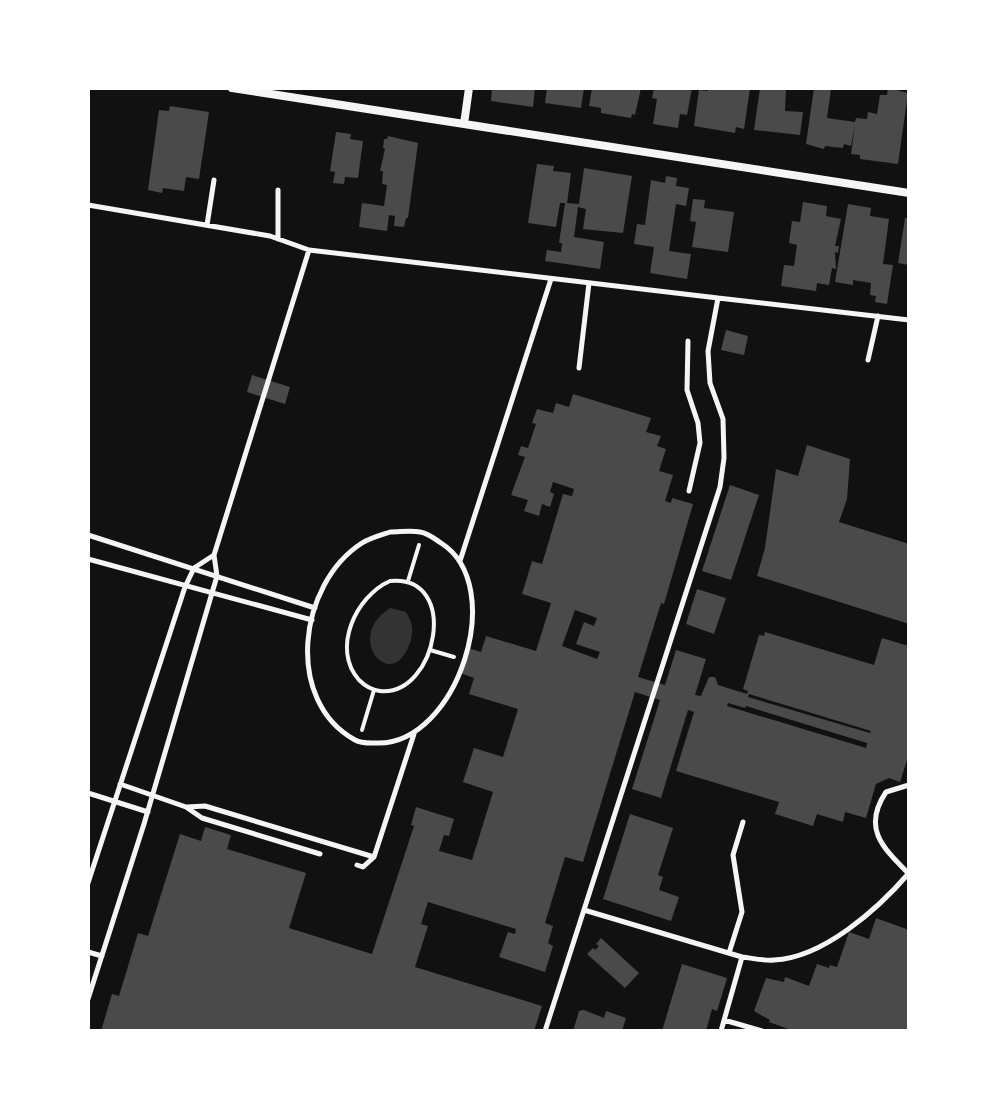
<svg xmlns="http://www.w3.org/2000/svg" width="997" height="1119" font-family="Karla,sans-serif">
	<rect width="100%" height="100%" fill="#111"/>
	<path fill="#333" d="M391 608 406 612C414 624 414 634 408 648 388 692 344 634 391 608Z"/>
	<path fill="#4a4a4a" fill-rule="evenodd" d="M492 88H535L533 107 491 101Z
		M547 88H584L581 108 545 103Z
		M592 88H641L635 115 632 114 631 118 601 113V108L589 106Z
		M654 88H692L687 115 680 114 678 128 653 124 657 99 652 98Z
		M708 88H750L744 129 736 127 735 133 694 126 699 90 708 91Z
		M760 88H786L785 111 803 112 800 135 754 130Z
		M814 88 831 89 827 118 855 122 856 118 867 119 868 112 877 114 880 95H887L888 88 908 93 898 164 860 159V155L851 154 855 125 851 146 844 144 843 148 825 146 824 149 806 144Z
		M170 106 209 112 199 179 186 177 184 191 163 188 162 193 148 190 159 110 169 111Z
		M336 132 351 134 350 139 363 141 358 178 345 177 344 184 333 183 335 172 330 171Z
		M388 136 418 143 408 218H406L404 227 394 226 395 216 389 215 387 231 359 227 362 203 384 206 387 185 382 184 383 171H380L385 149 383 148 384 139H387Z
		M537 164 554 166 553 171 571 173 567 203 579 204 584 168 632 176 623 233 583 229 586 209 578 207 574 237 604 242 600 269 545 261 547 250 561 252 562 243H559L565 203H560L556 227 528 223Z
		M666 176 677 178 676 186 689 188 686 206 676 204 669 251 691 254 687 279 650 273 654 247 634 244 637 224 645 225 651 180 665 183Z
		M693 199 705 200 704 208 734 212 728 252 692 247 696 222 690 221Z
		M803 202 827 206 826 216 841 219 835 246H839L838 253 835 252 836 269 832 268 829 285 817 283 816 291 781 286 784 265 794 266 797 245 789 243 792 221 800 222Z
		M848 204 871 208 870 216 889 219 883 264 893 265 887 304 875 302 876 296 870 295 871 283 853 280V285L835 282Z
		M905 218H909V265L898 263Z
		M726 330 748 336 744 355 721 350Z
		M252 375 290 387 285 404 247 392Z
		M573 394 651 418 646 432 661 436 657 446 666 449 659 471 673 475 665 501 671 503 672 498 693 504 664 604 661 603 638 677 665 685 676 650 706 659 695 695 701 696 709 677H715L718 685 747 694 748 691 743 689 759 635 764 636 765 632 874 665 882 638 909 646V754L900 782 889 778 876 784 866 818 845 812 843 822 817 814 813 826 775 814 779 802 676 771 694 712 688 710 661 798 632 789 660 700 635 692 583 862 565 857 545 923 553 926 548 943 553 946 545 972 499 957 508 932 515 934 516 929 428 902 421 924 428 926 415 967 542 1006 534 1031H101L112 994 119 996 138 933 148 936 180 834 201 841 205 827 231 835 227 849 306 873 289 928 372 954 414 826 411 825 416 807 454 819 449 836 444 835 439 851 472 860 493 792 463 782 474 748 503 757 518 709 469 694 474 678 460 673 468 648 481 652 486 636 536 651 551 603 522 594 532 561 542 564 563 494 572 496 574 489 553 482 550 492 554 494 550 507 542 504 539 516 524 511 528 500 511 495 525 457 518 455 521 446 528 448 536 424 532 423 537 409 553 413 556 403 569 407ZM575 610 597 618 594 626 584 622 576 644 600 652 597 659 562 646ZM749 694 871 731 870 733 748 697ZM728 703 745 708 746 706 867 743 866 748 727 706Z
		M807 445 850 459 847 499 839 522 909 544V624L757 576 765 548 776 469 798 476Z
		M730 485 759 495 731 580 702 571Z
		M697 589 726 598 714 634 686 624Z
		M630 814 673 828 658 875 663 877 659 890 679 897 671 921 603 899Z
		M876 918 909 930V1031H794L769 1022 770 1020 754 1011 766 978 784 982 785 977 809 986 817 964 829 968 830 965 837 967 849 932 869 939Z
		M601 938 639 973 625 988 587 954 593 948 595 950 599 946 596 944Z
		M682 964 727 978 717 1011 712 1009 706 1031H662Z
		M584 1010 604 1018 606 1011 626 1018 622 1031H573L579 1011Z"/>
	<g fill="none" stroke-linecap="round" stroke-linejoin="round">
		<path stroke="#f5f5f5" stroke-width="4" d="M390 581C461 574 437 697 380 691 372 690 365 686 359 680 331 649 356 596 390 581Z
			M408 581 419 545
			M430 650 454 657
			M362 730 374 690"/>
		<path stroke="#f5f5f5" stroke-width="5" d="M278 190V239
			M88 205 270 236 309 250
			M207 225 214 180
			M718 298 909 320
			M688 341 687 390 698 423 700 443 689 491
			M868 360 878 316
			M579 368 589 283
			M390 532C400 532 411 530 420 532 428 533 435 539 441 543 509 586 457 744 378 743 370 743 362 744 355 740 284 701 298 584 362 543 370 538 381 535 390 532Z
			M88 535 315 608
			M88 559 312 620
			M460 561 551 279
			M120 784 186 807 202 818 320 854
			M88 793 148 812
			M187 807 205 806 374 857
			M357 865 363 867 374 857 414 734
			M909 874C882 847 862 828 886 792L909 785
			M88 883 185 587 194 568 214 555
			M584 910 742 957 721 1031
			M88 952 102 956
			M729 953 742 912 733 855 743 822
			M742 957C752 958 764 961 774 960 823 958 878 909 909 873
			M88 999 144 824 217 576 214 555 309 250 718 298 708 351 710 383 723 419 724 458 720 487 545 1031
			M724 1020 762 1031"/>
		<path stroke="#f5f5f5" stroke-width="8" d="M232 88 909 193
			M464 124 469 88"/>
	</g>
	<rect width="997" height="1119" fill="none" stroke="#ffffff" stroke-width="180"/>
</svg>
